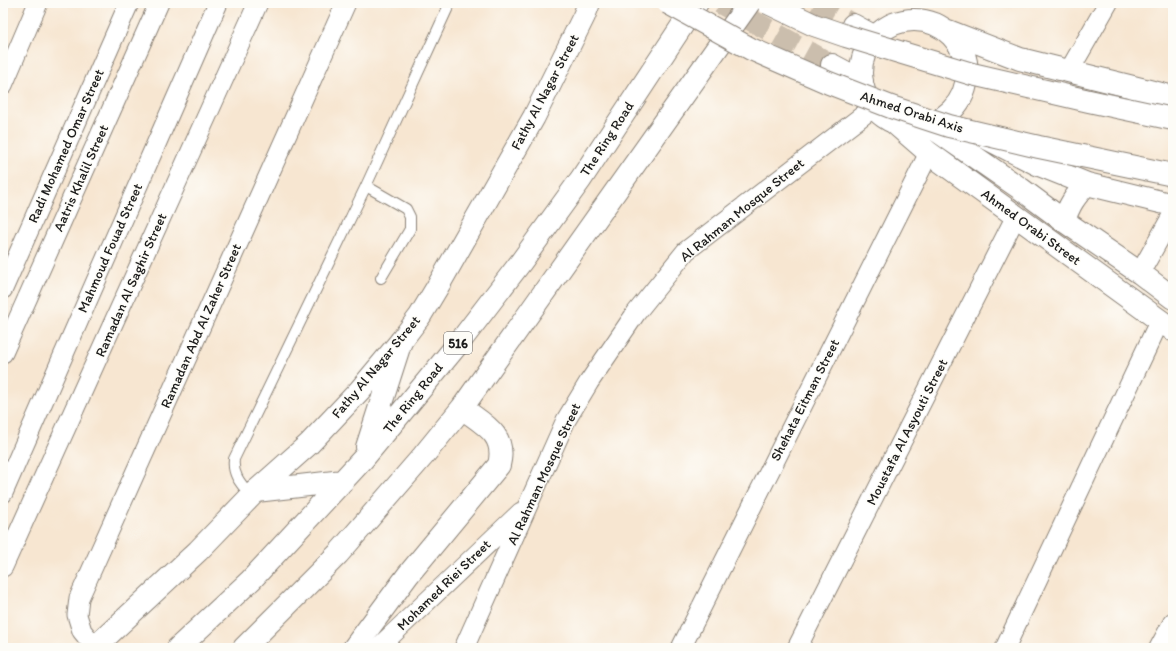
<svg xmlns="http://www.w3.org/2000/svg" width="1176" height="651" font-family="Itim,sans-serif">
	<rect width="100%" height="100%" fill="#fdfcf7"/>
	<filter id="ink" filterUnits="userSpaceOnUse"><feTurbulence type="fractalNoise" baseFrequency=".025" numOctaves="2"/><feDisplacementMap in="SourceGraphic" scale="8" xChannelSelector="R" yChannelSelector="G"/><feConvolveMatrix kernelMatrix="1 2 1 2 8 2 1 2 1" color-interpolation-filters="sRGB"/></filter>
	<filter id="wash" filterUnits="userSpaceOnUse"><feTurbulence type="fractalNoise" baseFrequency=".012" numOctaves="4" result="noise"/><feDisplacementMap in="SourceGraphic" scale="16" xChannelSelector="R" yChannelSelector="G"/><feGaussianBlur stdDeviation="0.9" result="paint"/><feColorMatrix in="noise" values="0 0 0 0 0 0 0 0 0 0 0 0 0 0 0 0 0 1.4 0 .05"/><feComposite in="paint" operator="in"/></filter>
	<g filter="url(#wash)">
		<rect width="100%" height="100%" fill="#f7e6d1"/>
	</g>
	<g filter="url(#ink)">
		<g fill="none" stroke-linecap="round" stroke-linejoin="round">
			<path stroke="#cbbead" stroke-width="22" stroke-dasharray="22 11" stroke-linecap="butt" d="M720 3 832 65
				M815 3 853 25"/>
			<g stroke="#8a8176" stroke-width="12">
				<path id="service" d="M366 186 406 209 410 217V229L381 278
					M251 496C241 484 232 475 234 459L366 186 450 3"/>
			</g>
			<g stroke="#8a8176" stroke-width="21">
				<path id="minor" d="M1069 71 1108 3
					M3 85 38 3
					M1140 273 1173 214
					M3 289 129 3
					M3 353 159 3
					M3 493 218 3
					M3 567 258 3
					M96 648 82 631 77 615 79 598 346 3
					M378 648 521 512
					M464 648 566 420 589 382 636 313 686 251 874 107
					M681 648 929 153
					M797 648 1016 216
					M1005 648 1160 320
					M1159 648 1173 622"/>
			</g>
			<g stroke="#8a8176" stroke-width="24">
				<path id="tertiary" d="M861 73a53 53 0 1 1 106 0a53 53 0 1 1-106 0Z
					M853 25 875 37
					M948 31 1020 59 1173 97
					M832 65 862 81
					M891 120 929 153 1173 330
					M927 124 1021 189 1064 221 1140 273 1173 298
					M988 139 1037 164 1087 184 1173 205
					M1064 221C1069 205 1075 196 1087 184
					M94 648 198 551 256 491 309 444 360 390 401 341 420 316 438 286 534 117 584 16 589 3"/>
			</g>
			<g stroke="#8a8176" stroke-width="24">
				<path id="motorway" d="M367 447 401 341
					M256 491 343 481
					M178 648 251 580 363 459 462 339 521 262 581 179 697 3
					M244 648 338 554 423 456 462 408 749 3
					M354 648 408 575 499 465C507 434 483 424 462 408"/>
			</g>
			<use href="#service" stroke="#fff" stroke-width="10"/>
			<use href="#minor" stroke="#fff" stroke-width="19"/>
			<use href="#tertiary" stroke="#fff" stroke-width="22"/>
			<use href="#motorway" stroke="#fff" stroke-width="22"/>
			<g stroke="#8a8176" stroke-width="24" stroke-linecap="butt">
				<path id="motorway-bridge" d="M668 3 751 49 829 83 891 107 949 126 1039 147 1173 175
					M768 3 814 25 846 36 972 74 1089 101 1173 119"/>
			</g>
			<use href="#motorway-bridge" stroke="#fff" stroke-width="22"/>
		</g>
	</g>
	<g text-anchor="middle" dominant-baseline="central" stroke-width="3" stroke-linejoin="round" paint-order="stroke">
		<rect fill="#fdfcf7" stroke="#605f5e" stroke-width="1" x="444" y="332" width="28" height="22" rx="3"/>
		<g font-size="13" font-weight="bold" fill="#1c1c1c">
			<text x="458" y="343">516</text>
		</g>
		<g font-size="14" fill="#1c1c1c" stroke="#fdfcf7">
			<text transform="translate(545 92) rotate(-62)">Fathy Al Nagar Street</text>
			<text transform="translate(912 112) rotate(18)">Ahmed Orabi Axis</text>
			<text transform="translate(607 139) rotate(-57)">The Ring Road</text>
			<text transform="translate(66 146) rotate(-66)">Radi Mohamed Omar Street</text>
			<text transform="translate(81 178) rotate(-66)">Aatris Khalil Street</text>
			<text transform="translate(742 210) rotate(-39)">Al Rahman Mosque Street</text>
			<text transform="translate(1031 227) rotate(36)">Ahmed Orabi Street</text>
			<text transform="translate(110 248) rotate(-66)">Mahmoud Fouad Street</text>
			<text transform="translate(131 285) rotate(-66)">Ramadan Al Saghir Street</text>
			<text transform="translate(201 326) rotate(-66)">Ramadan Abd Al Zaher Street</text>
			<text transform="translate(376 367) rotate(-50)">Fathy Al Nagar Street</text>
			<text transform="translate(413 398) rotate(-51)">The Ring Road</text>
			<text transform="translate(805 400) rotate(-63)">Shehata Eitman Street</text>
			<text transform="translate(907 432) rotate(-63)">Moustafa Al Asyouti Street</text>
			<text transform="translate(544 474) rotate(-65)">Al Rahman Mosque Street</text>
			<text transform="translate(444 585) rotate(-44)">Mohamed Riei Street</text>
		</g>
	</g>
	<rect width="1176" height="651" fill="none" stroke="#fdfcf7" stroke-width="16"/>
</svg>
